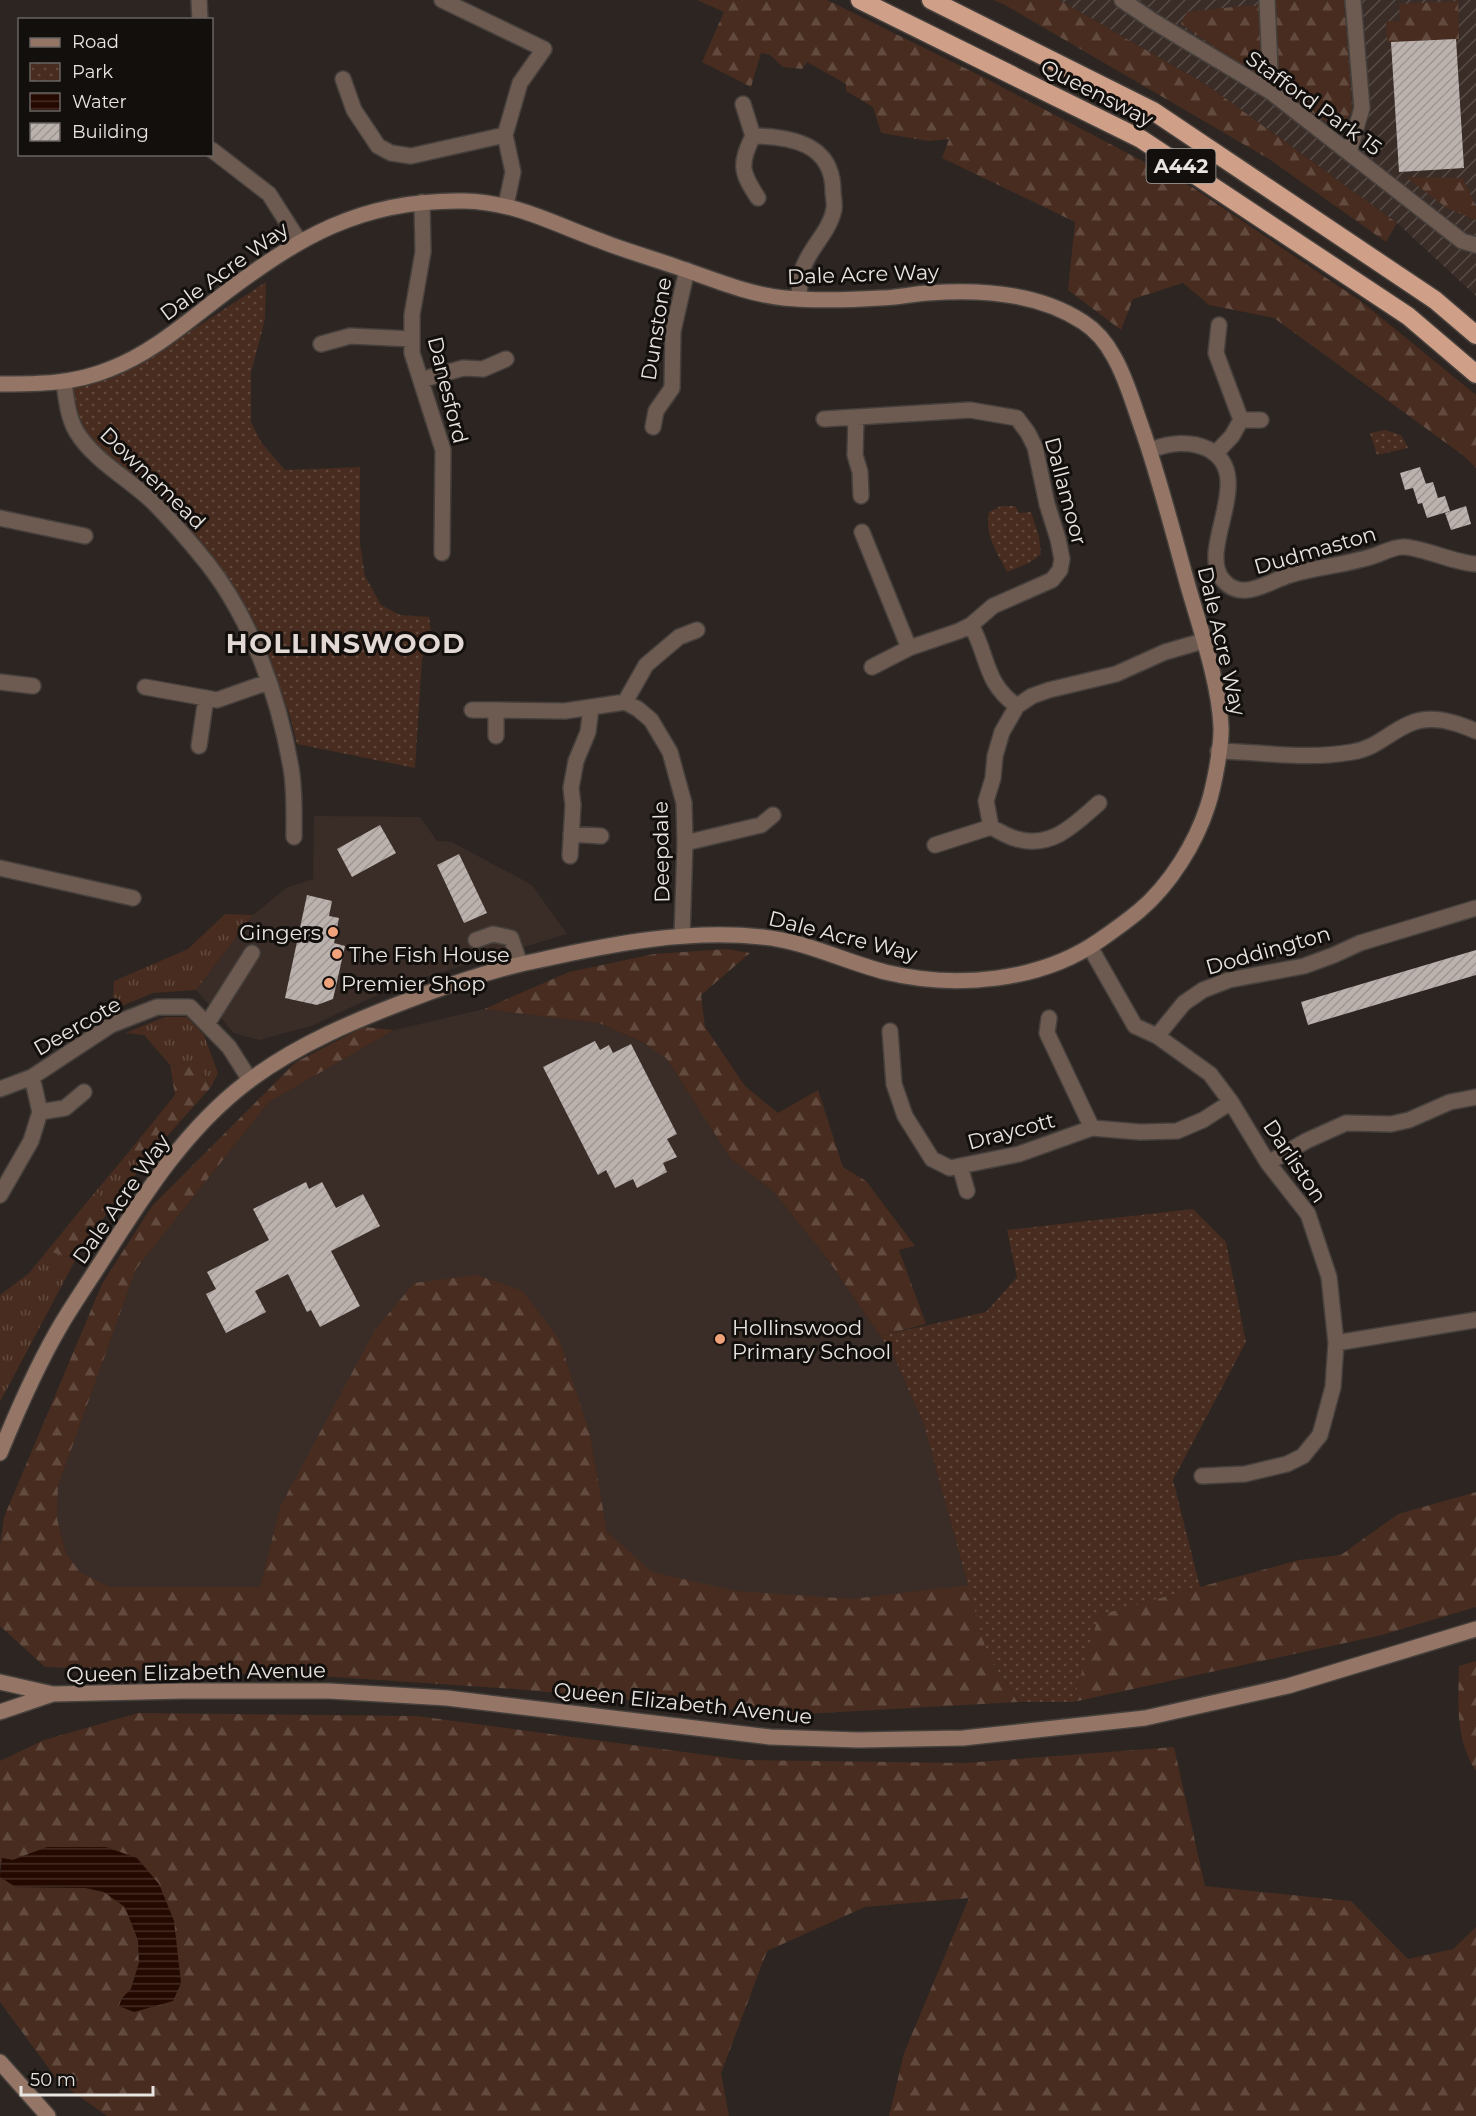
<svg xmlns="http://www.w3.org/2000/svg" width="1476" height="2116" font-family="Montserrat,sans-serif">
	<defs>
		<pattern id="industrial-furrows" width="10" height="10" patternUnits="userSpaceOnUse" patternTransform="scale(1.5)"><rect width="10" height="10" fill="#3a2d27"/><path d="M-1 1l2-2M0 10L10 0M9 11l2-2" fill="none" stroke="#564b46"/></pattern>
		<pattern id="grass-tufts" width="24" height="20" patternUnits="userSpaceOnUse" patternTransform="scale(1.5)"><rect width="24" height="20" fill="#472c1f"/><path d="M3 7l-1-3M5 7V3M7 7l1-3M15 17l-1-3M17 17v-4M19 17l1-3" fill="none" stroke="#624a3f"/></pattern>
		<pattern id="forest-firs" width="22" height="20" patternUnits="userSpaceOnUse" patternTransform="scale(1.5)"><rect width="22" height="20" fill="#472c1f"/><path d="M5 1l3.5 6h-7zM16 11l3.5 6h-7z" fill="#624a3f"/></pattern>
		<pattern id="park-dots" width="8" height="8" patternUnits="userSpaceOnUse" patternTransform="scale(1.5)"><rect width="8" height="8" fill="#472c1f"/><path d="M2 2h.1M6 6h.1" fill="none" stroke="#624a3f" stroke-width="1.8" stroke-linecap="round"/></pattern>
		<pattern id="water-rules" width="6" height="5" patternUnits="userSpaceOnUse" patternTransform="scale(1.5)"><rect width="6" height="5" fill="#240900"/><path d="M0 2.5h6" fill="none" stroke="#442d25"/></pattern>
		<pattern id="building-hatch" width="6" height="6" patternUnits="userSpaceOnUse" patternTransform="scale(1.5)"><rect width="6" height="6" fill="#bbb2ae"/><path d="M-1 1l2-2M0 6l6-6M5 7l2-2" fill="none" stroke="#9e9694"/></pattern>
	</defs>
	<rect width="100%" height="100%" fill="#2c2522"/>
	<path fill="#3a2d27" d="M314 816 420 817 437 841 452 842 532 885 567 934 399 985 311 1026 259 1040 234 1033 196 990 253 915 286 888 313 879Z
		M484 1009 599 1023 650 1046 666 1058 731 1159 772 1190 829 1261 893 1355 923 1422 988 1657 684 1649 607 1532 590 1434 560 1341 280 1507 260 1587H110L80 1572 66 1553 57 1518 58 1486 136 1269 269 1102 394 1030Z"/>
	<path fill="url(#industrial-furrows)" d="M1059 0H1476V296L1397 223 1207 85Z"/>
	<path fill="url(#grass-tufts)" d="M225 914 253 915 196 990 153 993 112 1010 114 981 188 949Z
		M165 1017H187L204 1035 218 1073 211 1087 196 1062 170 1065 144 1035 125 1033Z
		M153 1152 110 1209 96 1191 127 1154Z
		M47 1251 76 1259 0 1402V1295L29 1273Z"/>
	<path fill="url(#forest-firs)" d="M697 0H827L981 76 1192 187 1362 302 1476 395V468L1464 456 1274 318 1209 305 1183 283 1133 299 1121 330 1068 290 1075 222 942 158 949 139 928 141 881 133 873 107 846 91V84L807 62 802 69 783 67 770 55 761 53 751 87 702 62 724 12Z
		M993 0H1059L1207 85 1397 223 1386 242 1269 159 1005 5Z
		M1276 0H1344L1352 110 1340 131 1181 24 1187 12 1242 6H1276Z
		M1458 1 1459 39 1387 42 1386 21H1400L1399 4Z
		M1406 177 1463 178 1476 207V220L1447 208Z
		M727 949 750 953 701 995 705 1027 745 1086 778 1113 818 1090 843 1167 866 1181 915 1246 899 1250 926 1324 880 1336 829 1261 772 1190 731 1159 666 1058 644 1043 599 1023 484 1009 569 972 654 954Z
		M364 1027 394 1030 269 1102 136 1269 58 1486 57 1518 66 1553 80 1572 110 1587H260L280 1507 375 1330 414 1283 477 1275 523 1291 560 1341 590 1434 607 1532 652 1572 736 1591 852 1599 969 1585 988 1657 1020 1702 786 1715 515 1689 334 1677 45 1667 0 1626V1545L4 1517 102 1284 152 1206 296 1062Z
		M196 1062 211 1087 153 1152 127 1154 175 1095 170 1065Z
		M96 1191 110 1209 76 1259 47 1251Z
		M1476 1492V1607L1382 1635 1073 1702 1001 1615 1075 1621 1299 1560 1341 1555 1398 1514Z
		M1476 1661V1771C1455 1740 1458 1701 1459 1666Z
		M138 1713 417 1716 744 1760 965 1763 1174 1747 1205 1886 1351 1901 1408 1959 1453 1949 1476 1927V2116H889L904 2053 969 1898 865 1907 767 1951 721 2073 729 2116H107L59 2082 0 2002V1877L16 1887 86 1888 104 1892 125 1907 138 1940 139 1963 131 1989 122 1998 119 2006 134 2012 174 1921 47 1847 13 1860 2 1858 0 1868V1761L44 1740Z"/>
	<path fill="url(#park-dots)" d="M266 282 265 319 251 373V422L261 442 285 470 360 467V544L365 576 381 605 400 615 429 617 432 638 422 659 415 768 297 744 290 716 266 647 251 616 214 565 111 461 78 425 71 385 115 374 166 347Z
		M1385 430 1401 435 1408 448 1377 455 1370 433Z
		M1001 506H1015L1019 513 1031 512 1039 536 1041 554 1029 563 1007 572C997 552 984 535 989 512Z
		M1193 1209 1226 1242 1246 1342 1173 1480 1200 1587 1099 1615 1073 1702H1020L988 1657 923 1422 893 1355 880 1336 986 1312 1017 1277 1007 1230Z"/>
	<path fill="url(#water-rules)" d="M47 1847H106L137 1858 159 1884 174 1921 181 1983 173 2001 134 2012 119 2006 122 1998 131 1989 139 1963 138 1940 125 1907 104 1892 86 1888 16 1887 0 1877 2 1858 13 1860Z"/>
	<path fill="url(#building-hatch)" d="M1456 39 1464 168 1399 172 1391 42Z
		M1420 467 1426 484 1421 485 1433 482 1438 498 1445 496 1450 511 1427 518 1422 503 1418 504 1413 488 1405 490 1400 473Z
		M1466 506 1471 524 1451 530 1445 513Z
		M380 825 396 853 352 877 337 849Z
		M459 854 487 913 464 923 437 865Z
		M307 895 332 901 329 916 339 918 334 943 345 946 333 999 317 1005 285 998Z
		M1476 950V975L1308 1025 1301 1002Z
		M595 1041 600 1050 609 1045 613 1053 631 1044 677 1134 667 1139 677 1157 663 1163 667 1172 637 1188 633 1179 615 1188 606 1170 598 1175 543 1067Z
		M306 1182 309 1189 322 1182 336 1208 363 1194 380 1226 331 1251 360 1306 320 1327 311 1310 307 1312 288 1274 255 1291 266 1312 226 1333 206 1294 216 1289 207 1272 269 1240 253 1209Z"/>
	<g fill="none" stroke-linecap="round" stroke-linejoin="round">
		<g stroke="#46403d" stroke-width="18">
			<path id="street" d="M199 0 200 20
				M1122 0 1153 21 1271 92 1462 241 1476 245
				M1267 0 1271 92
				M343 79 354 110 378 146 391 153 411 156 505 135 520 83 544 49 442 0
				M743 104 753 136
				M505 135 513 172 506 205
				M212 150 269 194 299 241
				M1349 152 1362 108 1353 0
				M758 198C741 172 739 165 753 136 791 136 833 144 833 191 833 196 835 203 834 209 830 232 808 249 802 271 799 279 800 290 799 299
				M422 202 423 252 412 315V353L443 450 442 553
				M321 344 350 336 412 339
				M421 380 463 368 483 369 506 359
				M64 382C66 398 68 417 76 431 94 461 128 478 153 502 172 521 190 542 207 563 252 620 279 698 291 768 295 790 294 814 294 837
				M856 417 855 455 860 472 861 496
				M824 419 970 410 1017 418 1028 433 1035 447 1047 504 1058 539 1062 559 1060 570 1052 580 993 606 971 625C989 657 984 683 1017 706
				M1241 420H1261
				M653 427 656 411 672 388 673 331 687 270
				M1150 450C1170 443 1189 440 1208 449 1258 475 1196 549 1223 580 1242 603 1269 581 1290 575 1319 566 1350 565 1379 554 1386 551 1397 546 1405 547 1427 549 1455 563 1476 564
				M1215 454 1232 436 1241 420 1216 353 1219 325
				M0 518 85 536
				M862 532 909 648
				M872 667 909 648 959 631 971 625
				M0 682 33 686
				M145 687 217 700 268 682
				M625 702 646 665 679 637 697 630
				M472 710H496V736
				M496 710 565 711 625 702 638 709 651 720 670 752 684 803 685 843 682 936
				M199 746 206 698
				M1218 751C1264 752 1306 760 1352 752 1377 748 1388 733 1409 724 1431 714 1455 722 1476 731
				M1099 803C1075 824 1052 849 1017 839 1008 837 999 831 991 827L986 801 993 778 995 756 1002 732 1017 706 1032 696 1049 690 1116 674 1165 652 1203 641
				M571 834 601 836
				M685 843 761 825 773 815
				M935 845 991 827
				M570 856 573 805 571 788 576 761 588 732 591 708
				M0 868 133 898
				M476 940 493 934 511 938 520 964
				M1090 947 1135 1026 1157 1036 1210 1074 1231 1102 1268 1163 1308 1214 1329 1277 1336 1343 1333 1387 1320 1435 1303 1456 1287 1464 1245 1474 1202 1476
				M1049 1018 1047 1033 1092 1128
				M207 1024 252 953
				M890 1031 894 1084 905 1116 932 1159 950 1168 1019 1154 1092 1128 1140 1132 1177 1131 1203 1120 1231 1102
				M1157 1036 1184 1003 1203 990 1229 980 1304 966 1334 955 1360 943 1476 908
				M0 1089 32 1077 111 1025 157 1007H190L229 1047 250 1080
				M40 1112 65 1108 84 1092
				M1268 1163 1306 1141 1346 1123 1391 1124 1409 1120 1450 1102 1476 1097
				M960 1166 967 1191
				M0 1195 31 1141 40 1112 32 1077
				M1336 1343 1476 1320"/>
		</g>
		<g stroke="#46403d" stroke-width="18">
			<path id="secondary" d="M0 384C38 384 74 384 110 369 150 354 183 325 217 299 297 238 360 199 464 201 516 202 554 224 601 241 626 251 652 258 677 267 713 279 746 294 784 298 816 301 849 300 880 298 896 298 912 294 928 293 979 289 1039 293 1083 322 1097 331 1106 342 1114 357 1125 376 1131 397 1138 417 1158 472 1172 529 1188 586 1200 628 1219 682 1221 726 1222 745 1214 786 1208 805 1196 843 1170 885 1139 911 1127 921 1113 931 1100 940 1040 982 955 989 885 972 843 961 805 941 762 937 688 929 611 944 540 960 498 968 457 982 417 997 358 1019 297 1044 246 1083 186 1129 145 1193 105 1256 91 1278 76 1300 62 1323 37 1365 18 1409 0 1453
				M0 1682 53 1694 183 1691H329L447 1698 770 1737 858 1740 963 1738 1145 1718 1288 1686 1476 1629
				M0 1712 53 1694
				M0 2062 48 2116"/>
		</g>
		<g stroke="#46403d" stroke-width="21">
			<path id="highway" d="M860 0 1141 139 1408 316 1476 374
				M931 0 1153 111 1435 300 1476 335"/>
		</g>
		<use href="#street" stroke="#6d5a50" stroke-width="15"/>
		<use href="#secondary" stroke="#957666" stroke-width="15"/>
		<use href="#highway" stroke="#cf9f87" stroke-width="18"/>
	</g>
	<g fill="#f0a27a" stroke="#120f0d" stroke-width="2">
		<circle cx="333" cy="932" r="6"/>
		<circle cx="337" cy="954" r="6"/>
		<circle cx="329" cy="983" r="6"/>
		<circle cx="720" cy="1339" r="6"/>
	</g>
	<g text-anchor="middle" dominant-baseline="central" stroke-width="6" stroke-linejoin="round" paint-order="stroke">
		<rect fill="#120f0d" stroke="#a8a4a1" stroke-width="1.5" x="1146.5" y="149" width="69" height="34" rx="4.5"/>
		<g font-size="20" font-weight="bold" fill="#e8e4e1">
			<text x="1181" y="166">A442</text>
		</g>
		<g font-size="21" fill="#e8e4e1" stroke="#120f0d">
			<text transform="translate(1097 93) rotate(27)">Queensway</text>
			<text transform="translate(1314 103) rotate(36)">Stafford Park 15</text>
			<text transform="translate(224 271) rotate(-36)">Dale Acre Way</text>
			<text transform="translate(863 274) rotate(-2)">Dale Acre Way</text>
			<text transform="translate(656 329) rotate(-81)">Dunstone</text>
			<text transform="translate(448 390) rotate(76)">Danesford</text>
			<text transform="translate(153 478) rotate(44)">Downemead</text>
			<text transform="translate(1066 491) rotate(75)">Dallamoor</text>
			<text transform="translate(1315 550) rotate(-16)">Dudmaston</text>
			<text transform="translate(1222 641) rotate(77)">Dale Acre Way</text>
			<text transform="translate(661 852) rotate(-91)">Deepdale</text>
			<text transform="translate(843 936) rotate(14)">Dale Acre Way</text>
			<text transform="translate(1268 950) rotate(-16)">Doddington</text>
			<text transform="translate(77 1026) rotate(-30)">Deercote</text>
			<text transform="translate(1011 1131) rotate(-15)">Draycott</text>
			<text transform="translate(1295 1161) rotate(56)">Darliston</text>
			<text transform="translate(121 1199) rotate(-55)">Dale Acre Way</text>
			<text transform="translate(196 1672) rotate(-1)">Queen Elizabeth Avenue</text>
			<text transform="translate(683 1703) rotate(6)">Queen Elizabeth Avenue</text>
		</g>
		<g font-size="21" fill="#e8e4e1" stroke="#120f0d" text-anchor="start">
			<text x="321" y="932" text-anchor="end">Gingers</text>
			<text x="349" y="954">The Fish House</text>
			<text x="341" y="983">Premier Shop</text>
			<text x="732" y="1327">Hollinswood<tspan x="732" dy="24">Primary School</tspan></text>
		</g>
		<g font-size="27" font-weight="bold" letter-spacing="1.5" fill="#e2d9d5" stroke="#120f0d">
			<text x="346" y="643">HOLLINSWOOD</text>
		</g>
	</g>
	<rect x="18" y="18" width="195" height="138" fill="#120f0d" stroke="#686462" stroke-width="1.5"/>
	<rect x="30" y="38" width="30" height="9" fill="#957666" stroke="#686462" stroke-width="1.5"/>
	<text x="72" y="48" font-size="18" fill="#e8e4e1">Road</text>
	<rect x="30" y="63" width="30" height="18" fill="url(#park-dots)" stroke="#686462" stroke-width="1.5"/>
	<text x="72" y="78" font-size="18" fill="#e8e4e1">Park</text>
	<rect x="30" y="93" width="30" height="18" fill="url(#water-rules)" stroke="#686462" stroke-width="1.5"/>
	<text x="72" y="108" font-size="18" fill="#e8e4e1">Water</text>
	<rect x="30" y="123" width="30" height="18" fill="url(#building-hatch)" stroke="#686462" stroke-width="1.5"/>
	<text x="72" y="138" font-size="18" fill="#e8e4e1">Building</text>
	<path d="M21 2086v9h132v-9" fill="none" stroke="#e8e4e1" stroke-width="3"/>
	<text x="30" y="2086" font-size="18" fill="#e8e4e1" stroke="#120f0d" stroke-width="4.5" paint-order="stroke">50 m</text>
</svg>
